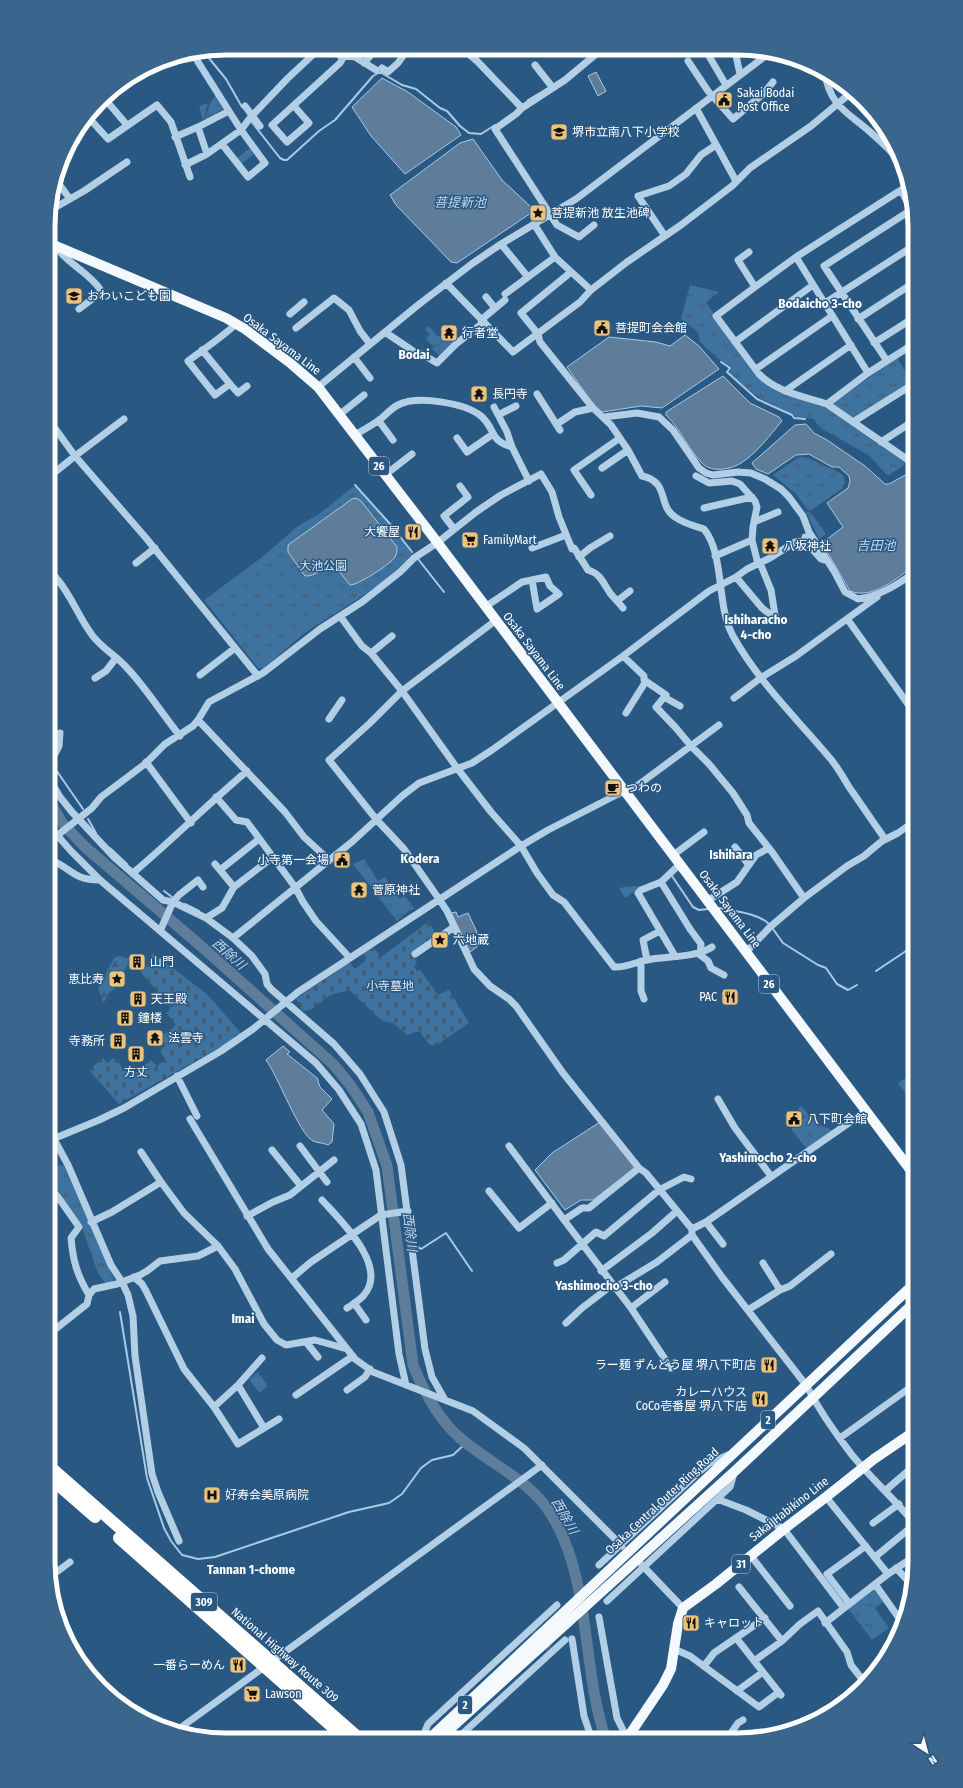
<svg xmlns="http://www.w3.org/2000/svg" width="963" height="1788" font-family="'Fira Sans Condensed','Noto Sans JP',sans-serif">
	<defs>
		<pattern id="forest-firs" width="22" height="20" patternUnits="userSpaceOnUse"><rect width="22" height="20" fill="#3e729f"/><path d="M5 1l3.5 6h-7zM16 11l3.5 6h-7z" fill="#465b6d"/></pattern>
		<pattern id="cemetery-stones" width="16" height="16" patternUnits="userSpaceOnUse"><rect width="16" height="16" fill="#3e729f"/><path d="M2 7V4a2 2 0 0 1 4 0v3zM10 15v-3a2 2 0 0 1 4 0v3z" fill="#465b6d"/></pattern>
		<pattern id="park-tufts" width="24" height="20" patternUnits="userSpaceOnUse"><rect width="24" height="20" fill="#3e729f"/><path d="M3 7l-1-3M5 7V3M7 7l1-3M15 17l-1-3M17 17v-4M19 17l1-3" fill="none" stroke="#465b6d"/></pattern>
	</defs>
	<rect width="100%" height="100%" fill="#295883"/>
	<path fill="#3e729f" d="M915 1072V1106L898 1083Z"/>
	<path fill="url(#forest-firs)" d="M119 956 129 959V962L114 989 108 994 105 1001 103 1002 98 988 114 958Z"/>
	<path fill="url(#cemetery-stones)" d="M428 922 438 936 413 955 417 963 414 967 417 971 420 970 438 995 449 990 469 1023 435 1046 429 1044 419 1031 407 1035 393 1023 382 1021 349 990 330 995 312 1009 305 1011 302 1010 296 999 349 962 355 969 366 960 362 954 373 947 381 957Z
		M153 953 207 994 241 1033 224 1045 119 1104 89 1070 103 1058 107 1063 114 1058 131 1077 151 1060 157 1066 165 1059 160 1051 164 1047 159 1039 176 1025 166 1013 169 1011 170 1007 139 970 147 965Z"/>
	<path fill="url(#park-tufts)" d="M216 95 224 108 223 109 205 119 210 104Z
		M208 103 204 119 203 120 199 106Z
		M250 148 254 154 241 164 237 158Z
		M690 285 719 292 706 302 714 314 712 316 763 382 769 387 778 392 825 407 906 464 889 475 886 474 870 456 826 431 819 427 814 419 797 417 758 397 729 373 732 368 720 360 704 346 700 342 698 332 681 319Z
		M429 326 438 337 446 332 454 342 438 358 439 355 432 349 434 347 426 339 430 334 425 329Z
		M897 358 911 381 855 417H852L834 405 835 402Z
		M799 457 808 458 842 474C846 480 845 483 842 489L810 511 807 509 796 494 773 475Z
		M353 487 356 488 391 526 412 554C385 585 346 606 312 628 294 640 280 656 262 669L258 668 204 600 261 558 298 526 319 514Z
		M807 511 811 513 826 534 819 539 806 512Z
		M364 859 378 881 385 877 400 899 404 895 415 909 410 910 397 921 353 864Z
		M633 886H642L625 898 619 888Z
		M801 1106 815 1122 832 1130 807 1148 804 1146 791 1129 805 1117 798 1109Z
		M48 1153 54 1166 64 1165 65 1168 114 1279 112 1282 106 1284 98 1273 82 1228 48 1176Z
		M258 1372 268 1386 259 1393 249 1379Z
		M875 1588 884 1601 875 1608 889 1628 872 1640 848 1608Z"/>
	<path fill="#5d7d9a" stroke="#a8cae7" d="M596 72 606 91 598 96 588 76Z
		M382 78 408 92 456 127 461 135 405 174 371 136 352 107Z
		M473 139 502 180 531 207V213L457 263 451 262 396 205 390 195 460 143Z
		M685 335 699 346 719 369 662 408 641 406 602 412 595 407 567 367 609 337 656 342 670 346Z
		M723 376 750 403 779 417 782 421C770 435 757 453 741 463 732 469 712 473 703 464 688 450 681 429 666 415V412Z
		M806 424 814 433 827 440 865 466 885 484H889L907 474 915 479V565C897 578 873 600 850 591L822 543 843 527 827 503 848 488 850 481 849 476 839 467H832L809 454 796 455 768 474 756 469 752 463 795 425Z
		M356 498 361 501 397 547C397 550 397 554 395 557 391 564 358 585 350 585L334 565C323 566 316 577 305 576L288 552V545L352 499Z
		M456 912 458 917 468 913 482 943 470 952 451 913Z
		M283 1046 290 1052 287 1054 317 1078 320 1087 332 1099 322 1110 334 1124 332 1142 328 1145C324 1143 318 1143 313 1141 299 1134 278 1076 266 1060Z
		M600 1122 634 1166V1169L593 1200H581L565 1210 535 1170 552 1153Z"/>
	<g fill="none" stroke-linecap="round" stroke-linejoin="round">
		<path stroke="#a8cae7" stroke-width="2" d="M204 52 226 79 242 107
			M528 100 540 93
			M251 121 280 158 284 160H287L319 131 335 120 373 76 380 72 402 85 416 89 440 108 447 111 460 126 469 133 481 134 495 125
			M721 362 730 368 727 372 757 399 792 415 794 418 805 419
			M355 485 391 525 412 552
			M418 559 444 592
			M54 767 83 809
			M88 819 96 833
			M110 848 127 864
			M672 876 693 907 699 910 708 909
			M164 891 172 897
			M185 904 199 911
			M719 908C733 911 758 913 769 924
			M773 929 783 943 818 965 826 968 837 984 848 990 857 985
			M876 971 915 945
			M415 1245 421 1249 446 1233 472 1271
			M120 1312 147 1478 164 1528 171 1541 182 1555 198 1559 215 1557 349 1512 389 1503 402 1494 421 1468 432 1460 453 1455 466 1443"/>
		<path stroke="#5d7d9a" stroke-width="11" d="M49 801 63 824 85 847 201 946 334 1065 351 1086 368 1112 387 1166 413 1365C424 1392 438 1419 460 1438 490 1464 530 1480 551 1514 592 1580 581 1667 606 1740"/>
		<path stroke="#497196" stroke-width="7" stroke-dasharray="7 3.5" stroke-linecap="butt" d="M530 1628 552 1652"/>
		<path stroke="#b3cfe6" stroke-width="7" d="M328 49 339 55 355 57 376 70
			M463 49 477 61 522 108 516 114 495 129 557 225 579 237 594 225
			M706 51 726 85
			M735 51 740 74
			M193 54 241 130 265 163 248 177 222 144
			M688 61 708 91 733 119 763 94 773 82
			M364 63 376 49
			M535 65 553 88
			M382 68 388 72 398 63 408 49
			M825 72C829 105 847 112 869 131 882 142 894 154 904 166
			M104 98 127 125
			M245 106 260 126
			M294 106 309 123 287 142 272 125 340 63 344 56
			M522 108 565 80 601 50
			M696 108 736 181
			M89 118 108 139 157 105 171 122 190 177
			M198 127 207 154
			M175 137 198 127 229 111
			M185 165 207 154 241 130 250 118 287 79 319 49
			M56 180 70 199
			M901 190 908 185
			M49 211 84 191 127 162
			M534 224 555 257 591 290
			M665 236 638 196 669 186 686 174 701 155 716 145
			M501 244 528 277
			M56 247C68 264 88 272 100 289L99 294 79 309
			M749 252 738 260 755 287 716 316 759 374C776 392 803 396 827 404L868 373 915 343
			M796 257 868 373
			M571 272 521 313 538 334 540 342 593 408 611 425 628 450 642 476C670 482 657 505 675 517 683 523 694 526 704 529 725 555 716 606 733 636 758 681 796 718 829 757 837 766 843 777 849 787 861 804 873 822 885 839
			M446 283 513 352 580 302 591 290 627 262 681 225 732 186 750 168 811 126 853 91
			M755 287 796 257 901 190 913 214
			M505 294 555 257
			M486 297 495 308
			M825 303 915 245
			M290 314 304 302
			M858 319 915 282
			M481 320 505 300
			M296 328 334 298 349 310 360 331 370 344
			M385 332 416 353 422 354 437 363 456 344 484 322
			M735 342 813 285
			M874 343 915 317
			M202 350 230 384 215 395 188 361C204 349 221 338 236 324
			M354 357 370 378
			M887 361 824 266 911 210
			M756 369 832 316
			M230 384 238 393 247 386
			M318 387 418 305 473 263 501 244 576 199 772 51
			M785 391 851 345
			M537 394 560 430
			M827 404 911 462 915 460
			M494 407 507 432 512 447
			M339 415 364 395
			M498 415 516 406
			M604 417 637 413 659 417 673 430 699 468 706 473 713 475 738 472 751 473 765 479 781 489 789 497 803 516 809 532 834 571 845 592 858 599C880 596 897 585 915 572
			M49 420 75 456 146 538 258 676
			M379 421 393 440
			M853 422 915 383
			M557 424 575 412 593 408
			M355 435C363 430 371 426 379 420 385 416 390 409 398 405 417 395 465 403 481 416 496 429 489 441 512 447L529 481
			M457 438 467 452 493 434
			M881 442 915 420
			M602 468 628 450
			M385 475 412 454
			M696 476 709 483 732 481 740 484 755 501 757 507 753 527 752 540 758 564
			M49 477 75 456 124 419
			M591 495 574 470 620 438
			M49 500 53 505
			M704 508 752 497
			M754 522 778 512
			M454 529 444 516 468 497 460 486
			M805 537V541L821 559 824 560
			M532 548 566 535
			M715 556 752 540
			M579 557 590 548 610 536
			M136 563 155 548
			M49 572C52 576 56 576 58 580 71 596 78 615 90 632 99 647 116 655 127 668 147 689 162 714 180 736
			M736 577 762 608 771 615H775L771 590 760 563
			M617 601 630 591
			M485 607 522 582 546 577 550 586 559 594 537 609 532 580
			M340 616 362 646 371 653 402 691 457 768 491 812 521 846 537 873 553 895 564 902 614 967C625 968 636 962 647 960 666 956 696 958 712 947
			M848 620 915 714
			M495 621 402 691 370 723 329 760 376 819 404 849 439 899 447 911 474 969 490 986 509 999 516 1006 563 1073 639 1168 646 1173 692 1229V1235L722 1277 806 1385C819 1410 835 1433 852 1455 872 1479 895 1500 915 1524
			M371 653 392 636
			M623 656 644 676V680L666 695 656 707 676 728 691 746 709 764 733 793 747 815 749 823 772 852 804 898
			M200 675 235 648
			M95 678 106 671 116 658
			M664 697 680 706
			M734 698 762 677 796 656 877 597
			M626 713 646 681
			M329 719 342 700
			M198 720 285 812 304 837 329 860
			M146 762 191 823
			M49 765 59 746 60 733
			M49 778 60 797 72 812 114 857 163 900 173 902 206 918 233 938 252 956 265 974 267 984 271 989 334 1044 360 1074 384 1112 401 1165 425 1349 432 1377 445 1400
			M626 794 719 725
			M216 797 236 820 247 822 295 887 303 902 316 921 349 957
			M49 826 71 851 100 880 316 1063 339 1090 361 1124 376 1170 399 1354 406 1385
			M49 842 92 808 101 797 145 764 165 744 193 726 198 720 209 702 263 673 320 629 362 602 400 572 414 558 437 543 476 512 501 495 541 474 552 492 559 517 572 549 574 548 588 570C601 574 603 583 610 593 614 598 619 603 623 608
			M735 847 749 865
			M672 856 704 832
			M49 859C72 868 72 880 100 880
			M215 864 234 887
			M220 870 259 839
			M133 873C172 840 208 804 247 771
			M661 882 690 929 701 944 700 955 708 961 711 968 724 975
			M707 901 737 882 756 855 769 848
			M206 918 222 908 234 887 273 857
			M160 931 173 902 179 895 198 880 203 887
			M233 938 353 841 402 796 419 783 472 763 492 750 623 656 709 591 736 577 747 569 770 558 795 542 805 541
			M746 952 770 927 804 898 847 866 864 856 882 841 898 833 915 821
			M415 954 454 927
			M675 956 638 893 641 890 661 882 679 865
			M647 960 643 940 660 931
			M641 961V991L644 999
			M177 1076 197 1116
			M718 1099 735 1128 771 1176
			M190 1119 268 1249 355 1359 373 1372 473 1411 524 1448 622 1546
			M54 1139 68 1165 111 1265 122 1282 128 1295 133 1316 135 1356 152 1474 158 1492 179 1541
			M48 1141 99 1120 124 1108 221 1051 253 1029 298 992 521 846 548 830 624 791
			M300 1146 327 1182
			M509 1146 564 1220
			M272 1150 301 1186
			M141 1152 161 1182
			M639 1168 589 1208H582L564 1220 631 1308 671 1368
			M48 1186 58 1197 79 1227 71 1238C73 1261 77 1275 89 1295
			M489 1191 519 1228 552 1203
			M322 1200C340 1220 389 1266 364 1295 360 1300 353 1304 347 1308
			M48 1208 58 1197
			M247 1216 273 1202 290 1195 334 1160
			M91 1222 112 1212 161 1182 184 1213 218 1246 235 1269 264 1324 277 1340 286 1345 315 1340 347 1349
			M706 1222 723 1244
			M692 1229 706 1222 866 1111
			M557 1263 564 1260 596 1232 604 1236 659 1190 684 1177 691 1179
			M601 1271 652 1233 677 1211
			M134 1277 142 1284 146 1291 184 1369 214 1407 238 1444 279 1419
			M292 1278 311 1262 381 1215 408 1211
			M614 1288 657 1262 692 1235
			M780 1290 790 1286 831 1254
			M354 1303 366 1320
			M631 1308 665 1282
			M748 1310 780 1290 763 1263
			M566 1323 582 1308 612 1285
			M48 1335 87 1304 89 1295 94 1289 117 1284 140 1275 147 1271 160 1261 198 1256 218 1246
			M306 1342 318 1357
			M238 1385 264 1428
			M347 1390 365 1377 370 1369
			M296 1395 353 1356
			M214 1407 238 1385 262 1358
			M840 1438 915 1384
			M886 1490 915 1465
			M826 1497 888 1574
			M717 1499 746 1510 784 1529 843 1607
			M873 1523 899 1504
			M751 1556 790 1606
			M875 1557 915 1524
			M599 1565 700 1471 710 1463 728 1455
			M642 1565 683 1608
			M896 1568 912 1585
			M50 1577 70 1562
			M875 1584 901 1621 904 1622
			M739 1587 782 1641 754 1661
			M607 1601 730 1487 734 1473
			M849 1603 827 1574 866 1546
			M599 1617 617 1718 628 1740
			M825 1623 888 1574 915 1556
			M572 1639 584 1716 592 1740
			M737 1639 781 1695
			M782 1641 800 1624 818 1611 847 1652 851 1665 865 1683
			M674 1649 690 1656 759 1707 779 1692
			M704 1666 714 1653 765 1618
			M737 1691 763 1672
			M176 1731 542 1465
			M423 1736 428 1724 557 1605
			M453 1739 461 1735 565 1640
			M726 1740 738 1723 743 1720"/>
		<path stroke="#f4f9fe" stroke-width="10" d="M49 243 226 318 245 329 289 362 318 387 434 538 915 1176
			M429 1739 915 1283
			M439 1739 735 1471 915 1302
			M626 1740 663 1685 671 1669 678 1624 683 1608 716 1584 784 1529 826 1497 874 1459 915 1431"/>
		<path stroke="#fff" stroke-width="12" d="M48 1465 360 1739
			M48 1476 95 1517
			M119 1538 346 1739"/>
	</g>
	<defs>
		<g id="civic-square" transform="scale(0.9)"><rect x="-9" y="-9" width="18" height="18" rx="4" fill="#edc37b" stroke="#295883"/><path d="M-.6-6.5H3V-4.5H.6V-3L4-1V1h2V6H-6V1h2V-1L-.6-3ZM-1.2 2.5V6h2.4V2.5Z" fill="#111"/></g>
		<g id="school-square" transform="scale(0.9)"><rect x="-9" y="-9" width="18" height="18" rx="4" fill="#edc37b" stroke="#295883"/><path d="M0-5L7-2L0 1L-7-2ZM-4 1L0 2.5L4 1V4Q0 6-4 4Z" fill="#111"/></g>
		<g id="sight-square" transform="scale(0.9)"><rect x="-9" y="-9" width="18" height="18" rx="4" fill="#edc37b" stroke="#295883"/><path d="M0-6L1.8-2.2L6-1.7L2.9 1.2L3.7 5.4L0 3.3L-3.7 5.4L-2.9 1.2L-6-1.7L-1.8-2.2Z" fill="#111"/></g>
		<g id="temple-square" transform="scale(0.9)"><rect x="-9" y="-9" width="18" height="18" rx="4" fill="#edc37b" stroke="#295883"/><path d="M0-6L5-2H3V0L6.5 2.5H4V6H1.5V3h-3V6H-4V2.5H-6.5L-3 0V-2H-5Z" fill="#111"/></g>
		<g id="restaurant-square" transform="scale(0.9)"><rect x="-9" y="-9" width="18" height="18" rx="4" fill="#edc37b" stroke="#295883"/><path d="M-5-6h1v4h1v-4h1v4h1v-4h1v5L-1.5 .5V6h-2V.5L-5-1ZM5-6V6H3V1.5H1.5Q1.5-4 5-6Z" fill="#111"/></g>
		<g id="supermarket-square" transform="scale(0.9)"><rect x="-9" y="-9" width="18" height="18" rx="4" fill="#edc37b" stroke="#295883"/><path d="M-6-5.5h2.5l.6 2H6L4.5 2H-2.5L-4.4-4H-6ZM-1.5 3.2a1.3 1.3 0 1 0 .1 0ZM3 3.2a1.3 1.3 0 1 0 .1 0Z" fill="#111"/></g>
		<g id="cafe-square" transform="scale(0.9)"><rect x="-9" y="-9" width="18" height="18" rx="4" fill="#edc37b" stroke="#295883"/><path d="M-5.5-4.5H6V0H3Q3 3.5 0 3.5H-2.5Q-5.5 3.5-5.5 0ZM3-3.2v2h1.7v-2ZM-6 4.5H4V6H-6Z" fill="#111"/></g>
		<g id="building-square" transform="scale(0.9)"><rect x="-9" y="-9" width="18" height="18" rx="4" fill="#edc37b" stroke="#295883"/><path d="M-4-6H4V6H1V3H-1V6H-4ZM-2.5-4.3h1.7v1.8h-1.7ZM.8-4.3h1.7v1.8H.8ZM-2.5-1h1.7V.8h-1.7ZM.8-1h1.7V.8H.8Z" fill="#111"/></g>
		<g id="hospital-square" transform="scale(0.9)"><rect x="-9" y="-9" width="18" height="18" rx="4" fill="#edc37b" stroke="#295883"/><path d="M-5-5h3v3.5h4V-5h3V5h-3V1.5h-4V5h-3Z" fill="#111"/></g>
	</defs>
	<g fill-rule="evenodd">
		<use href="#civic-square" x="724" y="100"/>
		<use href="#school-square" x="559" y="132"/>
		<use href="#sight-square" x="538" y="213"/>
		<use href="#school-square" x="74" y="296"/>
		<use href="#civic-square" x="602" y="328"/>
		<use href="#temple-square" x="449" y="333"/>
		<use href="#temple-square" x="479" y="394"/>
		<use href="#restaurant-square" x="413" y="532"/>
		<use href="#supermarket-square" x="470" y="540"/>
		<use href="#temple-square" x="770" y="546"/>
		<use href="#cafe-square" x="613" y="788"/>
		<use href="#civic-square" x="342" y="860"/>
		<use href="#temple-square" x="359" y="890"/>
		<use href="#sight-square" x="440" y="940"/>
		<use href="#building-square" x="137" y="962"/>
		<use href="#sight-square" x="117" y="979"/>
		<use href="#restaurant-square" x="730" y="997"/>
		<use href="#building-square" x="138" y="999"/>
		<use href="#building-square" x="125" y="1018"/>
		<use href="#temple-square" x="155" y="1038"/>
		<use href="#building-square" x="118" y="1041"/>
		<use href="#building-square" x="136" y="1054"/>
		<use href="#civic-square" x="794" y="1119"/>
		<use href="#restaurant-square" x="769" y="1365"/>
		<use href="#restaurant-square" x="760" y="1399"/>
		<use href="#hospital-square" x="212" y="1495"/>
		<use href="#restaurant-square" x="691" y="1623"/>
		<use href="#restaurant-square" x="238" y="1665"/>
		<use href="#supermarket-square" x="252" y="1694"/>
	</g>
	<g text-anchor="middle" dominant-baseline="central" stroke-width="3" stroke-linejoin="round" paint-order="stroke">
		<g fill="#295883" stroke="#bfcdda" stroke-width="1">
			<rect x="369" y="457" width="20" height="18" rx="3"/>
			<rect x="759" y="975" width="20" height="18" rx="3"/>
			<rect x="761" y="1411" width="14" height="18" rx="3"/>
			<rect x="732" y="1555" width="18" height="18" rx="3"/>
			<rect x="191" y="1593" width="26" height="18" rx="3"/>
			<rect x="458" y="1696" width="14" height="18" rx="3"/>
		</g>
		<g font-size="11" font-weight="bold" fill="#fff">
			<text x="379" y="466">26</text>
			<text x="769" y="984">26</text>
			<text x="768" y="1420">2</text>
			<text x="741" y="1564">31</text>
			<text x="204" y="1602">309</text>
			<text x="465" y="1705">2</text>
		</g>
		<g font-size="12" fill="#fff" stroke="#295883" text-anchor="start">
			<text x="737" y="93">Sakai Bodai<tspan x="737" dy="14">Post Office</tspan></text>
			<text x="572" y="132">堺市立南八下小学校</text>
			<text x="551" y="213">菩提新池 放生池碑</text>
			<text x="87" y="296">おわいこども園</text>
			<text x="615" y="328">菩提町会会館</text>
			<text x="462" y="333">行者堂</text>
			<text x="492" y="394">長円寺</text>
			<text x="400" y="532" text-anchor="end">大饗屋</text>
			<text x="483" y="540">FamilyMart</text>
			<text x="783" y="546">八坂神社</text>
			<text x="626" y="788">つわの</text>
			<text x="329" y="860" text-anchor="end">小寺第一会場</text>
			<text x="372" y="890">菅原神社</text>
			<text x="453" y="940">六地蔵</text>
			<text x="150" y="962">山門</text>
			<text x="104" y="979" text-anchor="end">恵比寿</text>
			<text x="717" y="997" text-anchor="end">PAC</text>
			<text x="151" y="999">天王殿</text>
			<text x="138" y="1018">鐘楼</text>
			<text x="168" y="1038">法雲寺</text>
			<text x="105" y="1041" text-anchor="end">寺務所</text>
			<text x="136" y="1072" text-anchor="middle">方丈</text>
			<text x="807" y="1119">八下町会館</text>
			<text x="756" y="1365" text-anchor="end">ラー麺 ずんどう屋 堺八下町店</text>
			<text x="747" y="1392" text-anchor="end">カレーハウス<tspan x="747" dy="14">CoCo壱番屋 堺八下店</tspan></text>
			<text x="225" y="1495">好寿会美原病院</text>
			<text x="704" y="1623">キャロット</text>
			<text x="225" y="1665" text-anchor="end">一番らーめん</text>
			<text x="265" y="1694">Lawson</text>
		</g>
		<g font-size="12" fill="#fff" stroke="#295883">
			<text transform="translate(282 344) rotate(37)">Osaka Sayama Line</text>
			<text transform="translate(534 651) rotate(53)">Osaka Sayama Line</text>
			<text transform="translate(730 909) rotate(53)">Osaka Sayama Line</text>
			<text transform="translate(662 1501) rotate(-43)">Osaka Central Outer Ring Road</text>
			<text transform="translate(789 1509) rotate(-38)">Sakai Habikino Line</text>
			<text transform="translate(285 1655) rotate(41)">National Highway Route 309</text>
		</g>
		<g font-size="12" fill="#d6e7f5" stroke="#295883">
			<text x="323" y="566">大池公園</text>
			<text x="390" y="986">小寺墓地</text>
		</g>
		<g font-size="13" font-style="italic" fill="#bfd8ee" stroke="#295883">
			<text x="460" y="202">菩提新池</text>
			<text x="876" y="545">吉田池</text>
			<text transform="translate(229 954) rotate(41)">西除川</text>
			<text transform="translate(410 1232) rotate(83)">西除川</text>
			<text transform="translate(565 1516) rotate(60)">西除川</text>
		</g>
		<g font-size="13" font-weight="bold" fill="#fff" stroke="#295883">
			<text x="820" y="303">Bodaicho 3-cho</text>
			<text x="414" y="354">Bodai</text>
			<text x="756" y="619">Ishiharacho<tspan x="756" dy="15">4-cho</tspan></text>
			<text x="731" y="854">Ishihara</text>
			<text x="420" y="858">Kodera</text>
			<text x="768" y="1157">Yashimocho 2-cho</text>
			<text x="604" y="1285">Yashimocho 3-cho</text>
			<text x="243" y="1318">Imai</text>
			<text x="251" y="1569">Tannan 1-chome</text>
		</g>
	</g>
	<path d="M0 0H963V1788H0ZM226 55H737A171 171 0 0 1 908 226V1562A171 171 0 0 1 737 1733H226A171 171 0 0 1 55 1562V226A171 171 0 0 1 226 55Z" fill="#3a658d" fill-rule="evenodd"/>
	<path fill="none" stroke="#fff" stroke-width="5" d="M226 55H737A171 171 0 0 1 908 226V1562A171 171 0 0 1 737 1733H226A171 171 0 0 1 55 1562V226A171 171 0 0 1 226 55Z"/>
	<g transform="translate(927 1752) rotate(144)" stroke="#295883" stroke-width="3" paint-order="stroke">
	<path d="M0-3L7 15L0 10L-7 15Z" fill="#ffffff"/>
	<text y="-6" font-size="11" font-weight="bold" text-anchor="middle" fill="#ffffff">N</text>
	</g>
</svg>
